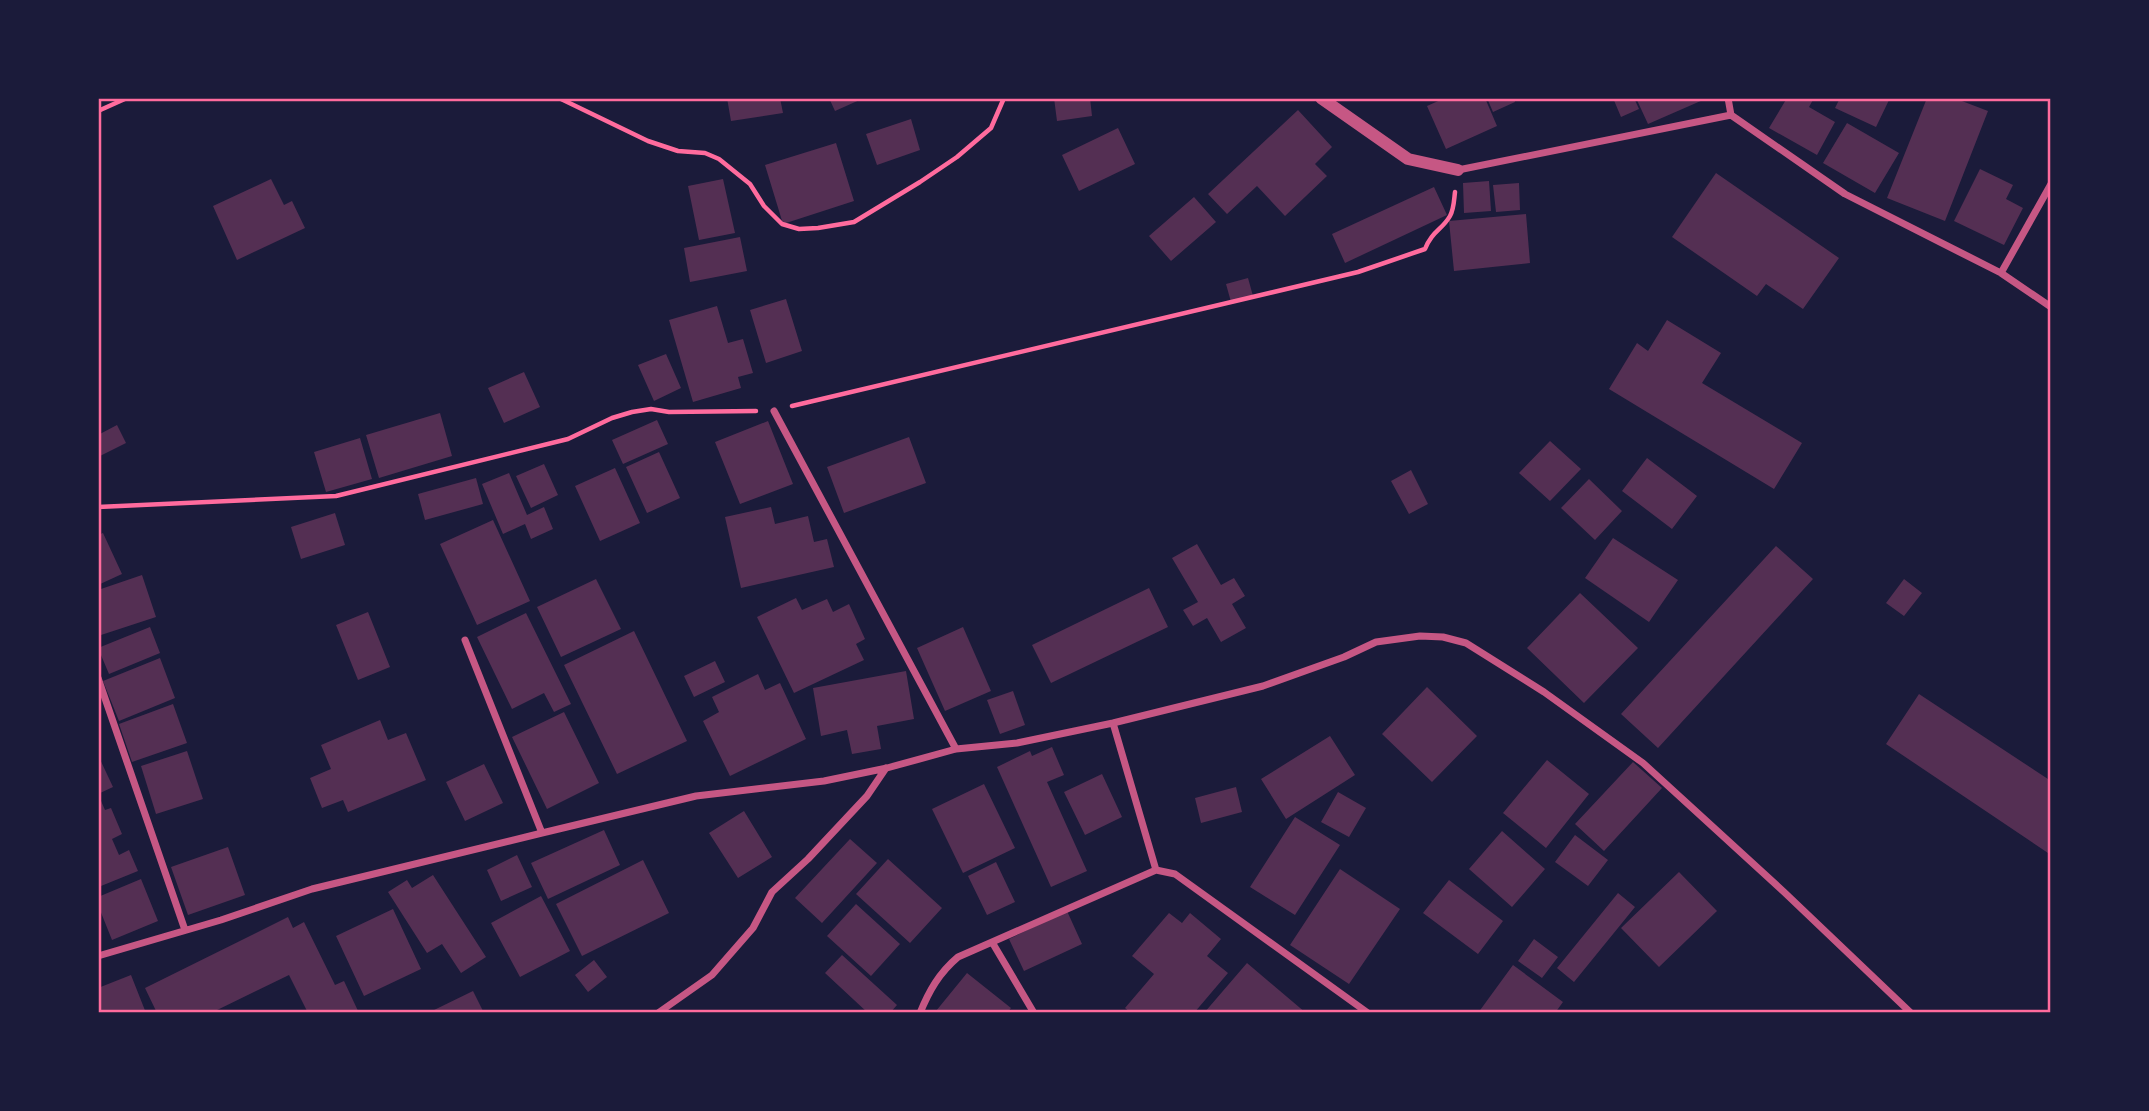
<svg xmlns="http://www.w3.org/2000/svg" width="2149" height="1111" font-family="Manrope,sans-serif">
	<rect width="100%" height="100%" fill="#1b1b3a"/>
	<path fill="#542f53" d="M727 98H780L783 113 731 121Z
		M829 98H864L835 111Z
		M1054 98H1090L1092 116 1057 121Z
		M1445 98H1485L1497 126 1446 149 1427 106Z
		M1487 98H1514L1515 102 1493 112Z
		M1613 98H1634L1639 109 1621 117Z
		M1636 98H1702L1703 100 1648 124Z
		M1787 98H1814L1809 107 1835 122 1817 155 1769 128Z
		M1840 98H1890L1876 127 1835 108Z
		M1927 98H1954L1988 111 1945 221 1887 198Z
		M1298 110 1332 147 1315 164 1327 176 1285 216 1257 186 1227 214 1208 194Z
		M911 119 920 150 877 165 866 134Z
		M1847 123 1899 153 1875 193 1823 163Z
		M1118 128 1135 164 1079 191 1062 155Z
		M836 143 854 201 783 224 765 165Z
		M1980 169 2013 185 2006 199 2023 208 2004 245 1954 221Z
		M1716 173 1839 258 1803 309 1766 284 1757 296 1672 237Z
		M271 179 284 205 292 201 305 228 237 260 213 206Z
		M723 179 735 233 699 240 688 186Z
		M1489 181 1491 211 1464 213 1463 183Z
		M1519 183 1520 210 1496 212 1493 185Z
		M1434 187 1447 215 1345 263 1332 234Z
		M1194 197 1216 222 1171 261 1149 236Z
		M1526 214 1530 263 1454 271 1449 221Z
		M740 237 747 271 690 282 684 248Z
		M1248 278 1253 296 1231 302 1226 284Z
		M786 299 802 351 766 363 750 310Z
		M717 306 728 343 743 339 753 373 738 377 741 388 693 402 669 320Z
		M1667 320 1721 353 1702 383 1802 443 1774 489 1609 389 1637 343 1648 351Z
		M666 354 681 388 654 401 638 365Z
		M524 372 540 407 504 423 488 388Z
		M440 413 452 456 379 478 366 435Z
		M657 420 668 444 623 464 612 440Z
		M768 421 793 484 740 504 715 442Z
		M117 425 126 443 98 457V435Z
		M909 437 926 483 844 513 827 467Z
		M360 438 372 479 326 492 314 452Z
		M1550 441 1581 469 1550 501 1519 473Z
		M659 452 680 498 647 513 626 467Z
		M1647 458 1697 496 1672 529 1622 491Z
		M544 464 558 495 531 508 516 476Z
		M615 468 640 523 600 541 575 486Z
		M1411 470 1428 504 1409 514 1391 481Z
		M509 473 527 515 544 507 553 529 531 539 525 524 503 534 482 484Z
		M476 478 483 504 425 520 418 494Z
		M1589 479 1622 511 1595 540 1561 508Z
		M771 507 775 524 808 516 814 542 827 539 834 567 741 588 725 517Z
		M335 513 345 545 301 559 291 527Z
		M493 520 530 601 477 625 440 544Z
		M103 533 122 574 98 585V535Z
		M1613 538 1678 580 1649 622 1585 578Z
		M1197 544 1221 585 1234 578 1245 596 1232 604 1246 628 1221 642 1207 618 1193 626 1183 610 1198 602 1172 558Z
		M1776 546 1813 579 1658 748 1621 714Z
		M142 575 156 617 98 636V590Z
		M596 579 621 629 561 657 537 607Z
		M1904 579 1922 593 1904 616 1886 603Z
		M1149 588 1168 627 1051 683 1032 645Z
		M1580 593 1638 648 1584 703 1527 648Z
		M796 598 802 610 827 599 833 612 849 604 865 639 856 644 864 660 794 693 757 617Z
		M368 612 390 667 358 680 336 625Z
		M526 613 571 704 554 712 544 693 512 709 477 637Z
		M150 627 160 653 109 674 98 648Z
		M963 627 991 691 945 711 917 648Z
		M634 631 687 741 617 774 564 665Z
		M160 658 175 698 119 721 103 681Z
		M715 661 725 682 694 697 684 676Z
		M906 671 914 719 877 726 881 749 852 754 847 730 821 736 813 688Z
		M758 674 765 690 780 683 806 739 730 776 703 721 719 712 712 697Z
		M1427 687 1477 736 1432 782 1382 734Z
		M1013 691 1025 725 1000 734 987 700Z
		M1919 694 2051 781V848L2048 853 1886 744Z
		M173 704 187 743 132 762 119 724Z
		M564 712 599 783 547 809 512 737Z
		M380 720 388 740 406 733 426 780 348 812 343 800 322 808 310 778 331 769 321 745Z
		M1330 736 1355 775 1286 819 1261 779Z
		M1052 747 1064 775 1047 782 1087 871 1051 887 997 767 1030 751 1032 756Z
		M187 751 203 799 156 814 141 766Z
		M98 755 113 787 98 794 105 810 111 808 122 834 112 839 119 855 129 850 138 871 101 886 98 880Z
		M1547 760 1589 794 1546 848 1503 813Z
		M1633 762 1662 788 1604 851 1575 824Z
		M484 764 503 803 465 821 446 782Z
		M1102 774 1122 817 1085 835 1064 792Z
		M984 784 1015 848 963 873 932 809Z
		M1236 787 1242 812 1201 823 1195 798Z
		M1338 792 1366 808 1349 837 1321 822Z
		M744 811 772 857 738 878 709 833Z
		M1295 817 1340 845 1295 915 1250 887Z
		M604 830 620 865 548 899 531 863Z
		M1502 831 1545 869 1512 907 1469 869Z
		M1575 835 1608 860 1588 886 1555 862Z
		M850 839 877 863 822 923 795 898Z
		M228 847 245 895 188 915 171 867Z
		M517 855 532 887 501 901 487 870Z
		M888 859 942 908 910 943 856 894Z
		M643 860 669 913 582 956 556 904Z
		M996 862 1015 902 987 915 968 876Z
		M1340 869 1400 909 1349 984 1290 945Z
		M1679 872 1717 911 1659 967 1621 928Z
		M433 875 486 957 461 973 442 944 427 953 388 892 407 880 412 888Z
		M141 879 158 921 112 940 98 905V897Z
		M1449 880 1503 921 1478 954 1423 913Z
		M1618 893 1635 907 1574 982 1557 968Z
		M541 896 570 951 520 977 491 923Z
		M856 904 900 944 871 976 827 936Z
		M393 909 421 969 364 996 336 936Z
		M1067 911 1082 944 1024 971 1009 939Z
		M1169 913 1182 923 1190 913 1221 939 1207 956 1228 973 1194 1013H1131L1125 1008 1154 974 1132 956Z
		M288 917 293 928 304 922 335 985 344 981 359 1013H308L289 975 211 1013H157L145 988Z
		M1534 939 1558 957 1542 978 1518 961Z
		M842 955 897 1005 890 1013H868L825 973Z
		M594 960 607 977 588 992 575 975Z
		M1247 963 1306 1013H1204Z
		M1513 965 1563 1002 1555 1013H1478Z
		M967 973 1011 1008 1007 1013H938L936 1011Z
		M131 975 146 1013H98V988Z
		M473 991 484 1013H433L432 1011Z"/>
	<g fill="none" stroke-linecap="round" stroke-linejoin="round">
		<path stroke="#ff6b9d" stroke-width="4.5" d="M559 98 648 141 678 151 705 153 719 159 750 184 764 206 782 224 799 229 818 228 854 222 920 182 957 157 991 128 1004 98
			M98 111 127 98
			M792 406 1358 272 1425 249C1432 231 1442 230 1450 216 1454 209 1454 200 1455 192
			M98 507 336 496 568 439 612 418 632 412 651 409 669 412 756 411"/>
		<path stroke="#c65784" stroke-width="7" d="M1731 115 1845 194 2001 273 2051 307
			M1458 170 1731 115 1728 98
			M2001 273 2051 184
			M774 411 956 749
			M465 640 542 833
			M98 678 185 930
			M1113 723 1156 870
			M992 942 1034 1013
			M98 956 221 920 312 889 542 833 696 796 824 781 887 768 956 749 1017 743 1113 723 1263 686 1344 657 1376 642 1420 636 1443 637 1466 643 1544 692 1643 763 1784 892 1911 1013
			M658 1013 712 975 753 928 772 892 808 859 867 796 886 768
			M920 1013C929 991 939 973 958 957L1156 870 1175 874 1368 1013"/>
		<path stroke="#c65784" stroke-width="12" d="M1321 98 1408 159 1458 170"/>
	</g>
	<rect width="2149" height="1111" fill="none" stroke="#1b1b3a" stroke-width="200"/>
	<rect x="100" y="100" width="1949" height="911" fill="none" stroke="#ff6b9d" stroke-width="2.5"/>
</svg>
